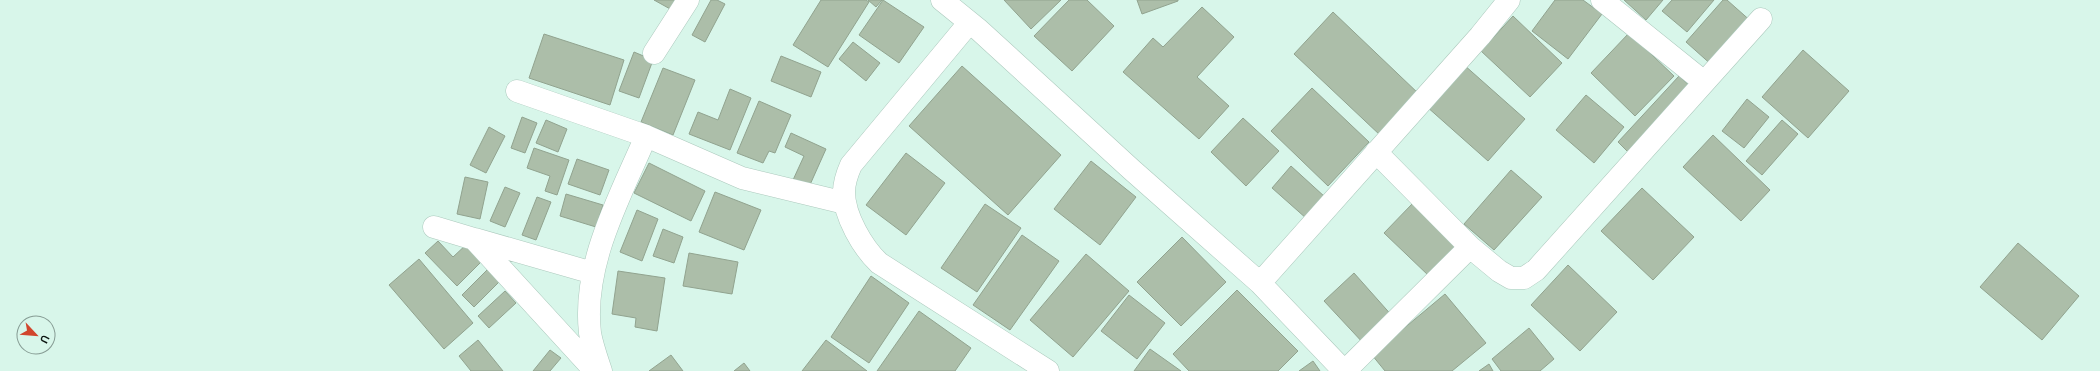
<svg xmlns="http://www.w3.org/2000/svg" width="2100" height="371" font-family="Overpass,sans-serif">
	<rect width="100%" height="100%" fill="#d8f6ea"/>
	<path fill="#acbea9" stroke="#91a38f" d="M654 0H678L672 10Z
		M711 0H717L725 4 705 42 692 35Z
		M821 0H866L869 2 828 67 793 45Z
		M868 0H882L876 7Z
		M883 0 924 27 899 63 859 35Z
		M1004 0H1061L1031 29Z
		M1069 0H1087L1114 26 1072 71 1034 36Z
		M1137 0H1178V1L1142 14Z
		M1555 0H1583L1602 14 1568 59 1532 31Z
		M1624 0H1663L1646 20Z
		M1672 0H1714L1687 32 1662 11Z
		M1723 0H1727L1753 23 1714 67 1686 42Z
		M1202 7 1234 37 1197 77 1229 106 1199 139 1123 72 1153 38 1163 47Z
		M1333 12 1420 95 1381 136 1294 54Z
		M1513 16 1562 63 1530 97 1481 51Z
		M1629 33 1674 76 1635 116 1591 73Z
		M544 34 624 60 610 105 529 78Z
		M853 42 880 63 866 81 839 59Z
		M1803 50 1849 91 1808 138 1762 97Z
		M634 52 653 60 639 98 619 91Z
		M781 56 821 72 811 97 771 81Z
		M1463 64 1525 119 1488 161 1426 106Z
		M962 66 1061 155 1008 215 909 126Z
		M663 68 695 80 673 135 641 122Z
		M1679 76 1692 88 1630 154 1618 142Z
		M1312 88 1369 142 1328 186 1271 131Z
		M730 89 751 98 730 150 689 134 698 112 718 120Z
		M1586 95 1624 127 1594 163 1556 130Z
		M1747 99 1769 117 1744 148 1722 131Z
		M759 101 791 115 775 153 769 151 763 163 737 153Z
		M522 117 537 123 525 153 511 148Z
		M1243 118 1279 151 1246 186 1211 152Z
		M546 120 567 129 558 152 536 143Z
		M1782 120 1798 134 1762 175 1746 161Z
		M489 127 505 136 486 173 470 165Z
		M791 133 826 149 809 187 793 180 804 156 785 147Z
		M1713 135 1770 190 1741 221 1683 167Z
		M534 148 569 160 557 195 545 191 550 176 527 168Z
		M906 153 945 183 906 235 866 205Z
		M577 159 609 170 600 195 568 184Z
		M1091 161 1136 197 1100 245 1054 209Z
		M649 163 705 191 691 221 634 193Z
		M1291 166 1325 197 1307 219 1272 188Z
		M1511 170 1542 197 1494 250 1464 224Z
		M465 177 488 182 480 219 457 214Z
		M505 187 520 193 505 227 490 221Z
		M1642 188 1694 237 1653 280 1601 231Z
		M715 192 761 210 744 250 699 232Z
		M566 194 603 205 596 227 560 216Z
		M537 197 551 202 536 240 522 235Z
		M1413 203 1458 245 1429 276 1384 233Z
		M985 204 1021 228 977 292 941 268Z
		M637 210 658 219 642 261 620 252Z
		M663 229 683 237 674 263 653 256Z
		M1022 235 1059 261 1010 330 973 305Z
		M1182 237 1226 282 1181 326 1137 282Z
		M438 241 453 257 469 242 484 259 457 286 425 253Z
		M2018 243 2079 296 2042 340 1980 287Z
		M689 253 738 262 732 294 683 286Z
		M1086 254 1129 291 1073 357 1030 320Z
		M419 259 473 323 444 349 389 285Z
		M1568 265 1617 312 1580 351 1531 305Z
		M488 269 500 281 474 307 462 295Z
		M618 271 665 278 657 331 635 327 636 318 612 314Z
		M1354 273 1394 318 1365 345 1324 301Z
		M871 276 909 303 869 363 831 337Z
		M1237 290 1298 351 1278 371H1189L1173 354Z
		M505 291 516 303 489 328 478 316Z
		M1445 294 1486 343 1452 371H1385L1372 355Z
		M1129 295 1165 323 1137 359 1101 331Z
		M919 311 971 348 955 371H877Z
		M1529 328 1554 359 1540 371H1501L1492 359Z
		M478 340 503 371H471L459 356Z
		M826 340 867 371H802Z
		M1150 349 1181 371H1134Z
		M550 350 561 358 550 371H533Z
		M671 355 683 371H649Z
		M1313 361 1320 371H1299Z
		M744 363 750 371H734Z
		M1489 364 1493 371H1479Z"/>
	<g fill="none" stroke-linecap="round" stroke-linejoin="round">
		<g stroke="#acc9bd" stroke-width="23">
			<path id="minor" d="M942 0 979 30 1132 170 1260 283 1344 371
				M1602 0 1704 82
				M969 23 851 165C847 174 844 183 844 192 844 216 863 248 879 263L1048 371
				M654 53 688 0
				M517 91 646 136C620 197 582 264 590 333 592 345 597 359 601 371
				M646 136 742 178 845 203
				M1376 152 1470 247 1499 271 1511 278H1524L1536 270 1761 19
				M434 227 474 239 595 371
				M475 239 593 273
				M1260 283 1480 36 1509 0
				M1345 371 1470 247"/>
		</g>
		<use href="#minor" stroke="#fff" stroke-width="22"/>
	</g>
	<g transform="translate(36 335) rotate(116)"><circle r="19" fill="#d8f6ea" stroke="#869c94"/>
	<path d="M0-3L7 15L0 10L-7 15Z" fill="#d1462d"/>
	<text y="-6" font-size="11" font-weight="bold" text-anchor="middle" fill="#0c1612">U</text>
	</g>
</svg>
